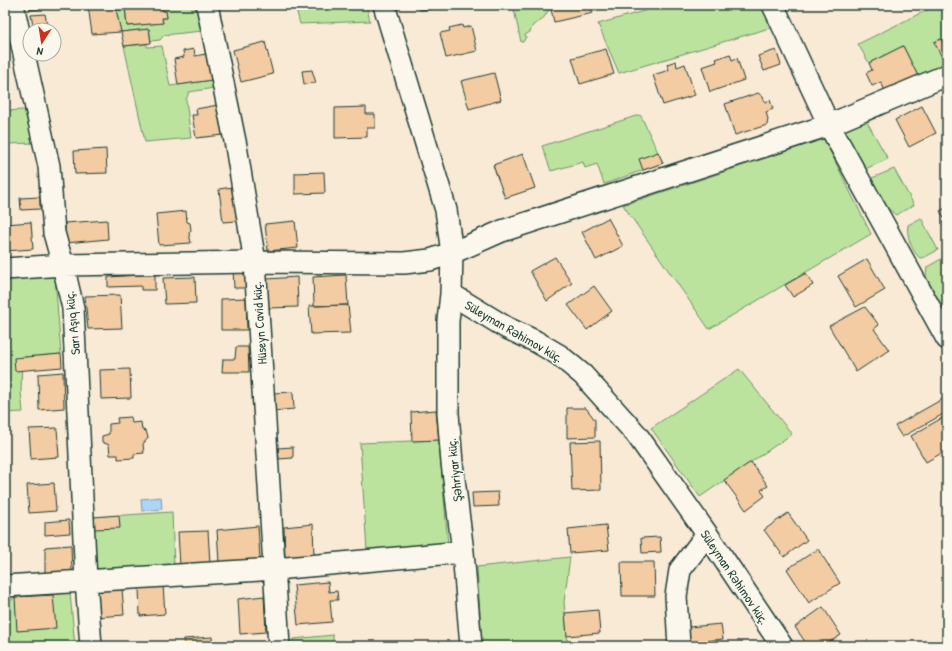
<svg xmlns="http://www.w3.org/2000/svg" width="952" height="651" font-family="'Patrick Hand',sans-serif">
	<rect width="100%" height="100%" fill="#f9ead6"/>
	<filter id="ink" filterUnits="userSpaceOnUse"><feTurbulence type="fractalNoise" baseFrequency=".025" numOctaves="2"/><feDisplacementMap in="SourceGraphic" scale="8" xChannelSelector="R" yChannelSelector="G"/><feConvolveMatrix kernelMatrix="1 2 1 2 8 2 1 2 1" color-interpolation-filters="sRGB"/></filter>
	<g filter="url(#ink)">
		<path fill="#bce39e" stroke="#6e9069" d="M160 5H196L202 31 164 35 160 40 151 41 149 29 121 32 116 11 125 10 127 26 163 23 162 18H167L166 11H163L162 8H160Z
			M295 5H366L370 21 300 24Z
			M513 5H550L551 7 542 20 533 25 530 32 525 35 526 37 523 42H521Z
			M665 5H762L773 27 619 73 598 24Z
			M937 5H947V65L919 78 903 46 869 63 858 44Z
			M147 44V47L162 46 170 86 212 80 214 88 189 92 186 100 191 138 145 142 124 46Z
			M894 104H905L867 122 888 159 865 169 848 155 839 129Z
			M24 110 34 143 5 144V111Z
			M639 115 641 116 663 163 604 184 597 164 585 168 583 162 551 171 542 146Z
			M824 139 871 234 709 329 623 205Z
			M894 169 914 205 896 215 886 207 868 184 872 178Z
			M921 218 938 250 925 257 920 258C912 252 906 235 908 225Z
			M943 258 947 266V317L926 277 927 267Z
			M55 277 61 354 22 357 21 392 23 412 5 413V279Z
			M739 369 792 434 700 497 651 428Z
			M439 440 448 545 367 551 360 443Z
			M172 512 174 567 94 573V517Z
			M570 557 564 602 568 646H482L477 567Z
			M70 593 75 646H5V605L15 597Z
			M333 635V646H293V639Z"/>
		<path fill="#add5f7" stroke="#7498a9" d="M161 497 162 509 142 511 141 499Z"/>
		<path fill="#f3cca3" stroke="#1f3d34" d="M29 5H60V7L30 10Z
			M88 5H115L121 32 92 34Z
			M125 5H155L156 9 162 8 163 11H166L167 18H162L163 23 127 26Z
			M418 5H431V9L420 10Z
			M550 5H589L593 13 554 22Z
			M45 14 48 30H34L31 15Z
			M462 25 463 28 471 26 477 51 446 58 440 33 450 31 449 28Z
			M149 29 151 43 124 46 121 32Z
			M941 39 947 51V62L945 63 934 42Z
			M265 42 273 74 241 82 233 50Z
			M903 46 919 78 886 93 881 82 872 86 866 73 872 70 869 63Z
			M194 49 195 56 206 54 212 80 178 85 174 59 184 57 183 51Z
			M606 49 614 74 580 84 572 58Z
			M776 50 781 65 764 71 758 56Z
			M730 54 732 60 737 58 744 80 710 92 702 67 717 62 716 59Z
			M676 61 677 67 685 64 695 95 663 105 653 75 669 70 667 64Z
			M312 70 316 83 304 84 302 71Z
			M494 73 501 100 469 109 461 81Z
			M758 93 763 97 765 102 770 100 773 109 766 112 768 119 767 125 735 135 725 104Z
			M218 105 223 135 196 138 192 115H197L196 109Z
			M922 106 936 133 909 147 895 120Z
			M366 107V114H375V128H367V137L335 138V108Z
			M106 149 107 173 75 174 74 151Z
			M658 152 663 163 643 170 639 159Z
			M523 154 535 188 505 198 493 165Z
			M324 172 325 193 295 194V173Z
			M232 187 237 221 223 222 219 189Z
			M40 197V209L21 210 20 198Z
			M947 207V224L940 211Z
			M186 211 187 222 190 223 191 230 189 233 191 243 159 245 156 214Z
			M608 218 623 246 596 260 582 232Z
			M107 220 108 239 66 243 65 223Z
			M295 221 298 248 268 251 265 224Z
			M31 222 33 249 5 251V224Z
			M555 257 572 283 547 301 530 271Z
			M867 259 885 290 856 307 838 276Z
			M245 269 246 288H234L233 270Z
			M806 273 813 285 793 297 785 285Z
			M155 274V290H141V286L108 287V277Z
			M346 275 348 305 314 306 313 277Z
			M195 277 196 303 165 304 163 278Z
			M297 277 298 307 268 308 267 279Z
			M594 286 612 311 587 330 568 305Z
			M120 295 122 328 88 329 85 296Z
			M246 298 247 330H221V299Z
			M348 305 351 333 311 334 309 306Z
			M865 307 879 325 874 329 889 350 856 372 829 326Z
			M236 347H248L249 372H222L223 359H235Z
			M61 354 62 367 15 371 14 358Z
			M130 369 131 398 101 399 100 370Z
			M63 372 64 408 39 410 38 374Z
			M293 392 294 409 274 411 273 393Z
			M946 397 947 412 902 437 895 426Z
			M567 408H586L595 420V437L567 438Z
			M436 410 439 440 412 441 411 412Z
			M131 417 132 423 141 422 142 430 146 431 147 434 148 438 143 444 144 453 134 454V458L118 459V455H110L109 445 102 442V436L109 434V424L118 423 117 418Z
			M942 418 947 427V450L926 462 911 436Z
			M57 428 59 457 31 459 29 429Z
			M600 441 601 490 572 491 570 442Z
			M293 447V458L279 459 278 448Z
			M751 462 768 486 761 490 765 496 746 510 724 480Z
			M54 483 56 511 29 513 27 485Z
			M498 492 499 506 473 507 472 493Z
			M788 513 807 540 784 557 764 530Z
			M119 515 120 528 94 529V517Z
			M69 520 70 533 45 535V522Z
			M313 524 314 556 285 558 284 527Z
			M606 525 609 550 570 553 568 529Z
			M258 526 260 559 219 563 217 530Z
			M208 531 210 564 180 566 178 532Z
			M660 537 661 552 642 553 641 538Z
			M71 545 72 574 45 576V547Z
			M818 549 840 583 809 603 787 569Z
			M621 562H654L655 596H622Z
			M328 582 329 592 337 591 338 600H330L332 622 298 625 294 585Z
			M163 585 165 614 140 616 139 587Z
			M122 588 124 615 97 617 95 590Z
			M53 595 56 628 17 631 15 597Z
			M264 596 266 632 240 634 238 599Z
			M823 607 841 635 823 646H808L795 627Z
			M598 610 600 633 567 636 565 613Z
			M721 624 723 639 690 643 689 627Z
			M212 637 213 646H184V639Z
			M140 642 141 646H104Z"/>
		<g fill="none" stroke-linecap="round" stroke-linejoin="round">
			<g stroke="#1f3d34" stroke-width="24">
				<path id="street" d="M13 5 49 166 54 233 63 265 73 308 86 581 91 646
					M207 5 236 146 255 262 279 646
					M384 5 446 210 452 253 451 294 507 328 535 341 559 355 583 375 637 435 707 534 782 646
					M773 5 829 125 947 339
					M5 269 63 265 255 262 404 263 430 260 452 253 502 231 829 125 947 75
					M451 294 448 321V413L452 463 463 552 471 646
					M5 586 275 569 463 552
					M679 646 676 596 680 570 707 534"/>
			</g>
			<use href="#street" stroke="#fbf7ec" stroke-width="21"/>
		</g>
	</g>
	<g text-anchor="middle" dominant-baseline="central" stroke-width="3" stroke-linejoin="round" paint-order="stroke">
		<g font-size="13" fill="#1f3d34" stroke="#fbf7ec">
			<text transform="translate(72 323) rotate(-96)">Sarı Aşıq küç.</text>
			<text transform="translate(259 323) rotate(-94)">Hüseyn Cavid küç.</text>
			<text transform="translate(514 331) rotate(30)">Süleyman Rəhimov küç.</text>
			<text transform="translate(454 470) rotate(-96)">Şəhriyar küç.</text>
			<text transform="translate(735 577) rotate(56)">Süleyman Rəhimov küç.</text>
		</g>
	</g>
	<rect width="952" height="651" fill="none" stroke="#fbf7ec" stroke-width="20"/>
	<rect x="10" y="10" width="932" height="631" fill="none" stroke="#1f3d34" stroke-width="1.5" filter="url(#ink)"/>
	<g transform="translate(42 42) rotate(192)"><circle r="19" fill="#fbf7ec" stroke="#a3ada2"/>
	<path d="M0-3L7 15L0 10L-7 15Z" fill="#c8321e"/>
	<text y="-6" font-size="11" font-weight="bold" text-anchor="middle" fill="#1f3d34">N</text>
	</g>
</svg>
